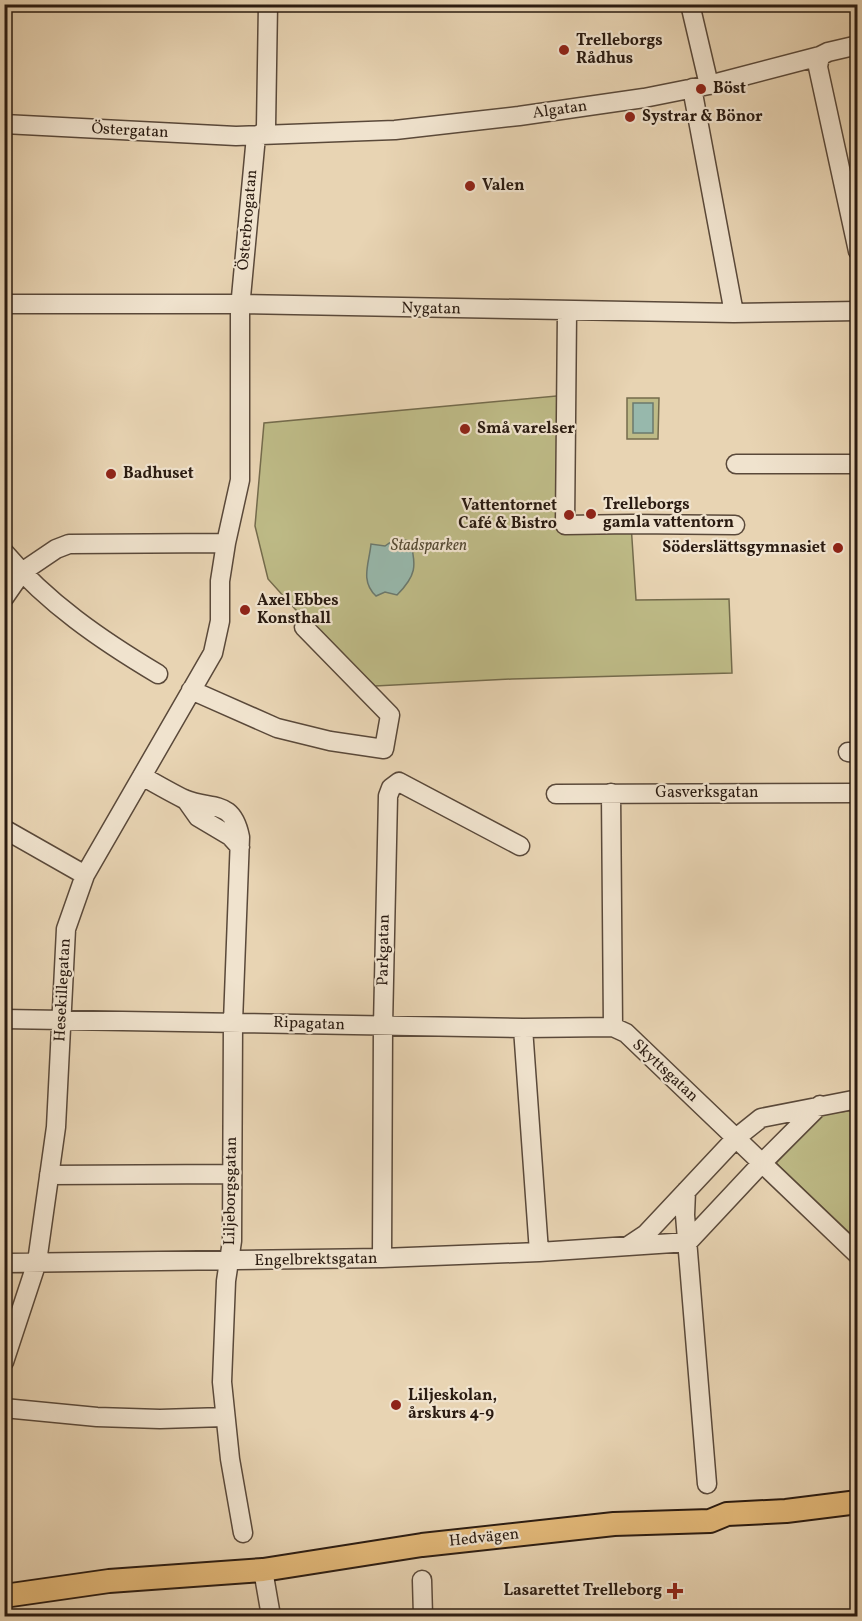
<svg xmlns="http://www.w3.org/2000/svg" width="862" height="1621" font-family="Vollkorn,serif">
	<rect width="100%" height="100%" fill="#e8d4b3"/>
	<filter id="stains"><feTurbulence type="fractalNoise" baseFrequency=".00333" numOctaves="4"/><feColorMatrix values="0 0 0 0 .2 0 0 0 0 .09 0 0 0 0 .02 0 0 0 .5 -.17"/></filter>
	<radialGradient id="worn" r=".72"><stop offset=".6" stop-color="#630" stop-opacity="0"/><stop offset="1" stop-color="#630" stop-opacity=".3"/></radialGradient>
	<path fill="#bebb87" stroke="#746b4c" stroke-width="1.5" d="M567 395 565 525 631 524 636 600 729 599 732 673 512 679 375 686 295 609 268 579 255 526 264 423Z
		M627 398H659L658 439H627Z
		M857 1110V1240L776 1163 823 1114Z"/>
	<path fill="#97b8ac" stroke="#6b796e" stroke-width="1.5" d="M633 403H653V433H633Z
		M395 539 410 541C417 566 416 576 397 595L385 592 376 596C360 581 369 564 371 544L385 546Z"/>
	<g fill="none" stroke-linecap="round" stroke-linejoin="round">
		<g stroke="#5a493a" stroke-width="21">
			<path id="minor" d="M690 4 709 85
				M820 56 818 67 858 251
				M692 88 734 313
				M4 124 236 136 395 130 519 116 644 98 709 85 820 56 828 52 858 45
				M256 136 263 133 266 127 268 4
				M4 304H241L734 313 858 311
				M567 312 565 525 631 524 735 525
				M736 464H858
				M4 552C47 603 101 640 158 674
				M4 598 22 572 56 549 69 544 226 543
				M191 690 277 728 330 741 384 749 390 715 304 627
				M848 752 858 753
				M142 776C156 784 170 792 184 799 212 811 232 798 240 837L233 1022 232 1241 226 1281 222 1382 230 1459 243 1533
				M611 793 613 1027 626 1033 858 1255
				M556 794 858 793
				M186 800 198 817 230 836 240 847
				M4 829 85 875
				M4 1019 523 1028 613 1027
				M523 1028 539 1252
				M49 1175 232 1174
				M686 1191 685 1215 707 1484
				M628 1246 646 1234 736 1138 761 1118 858 1099
				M382 1258 383 1026 388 796 391 788 399 782 520 846
				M4 1263 382 1258 539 1252 688 1242 762 1163 820 1105
				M4 1362 37 1262 56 1127 66 929 85 875 213 653 220 621V581L226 543 240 480V308L256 136
				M4 1408 97 1417 160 1419 224 1417
				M263 1570 271 1616
				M422 1580 423 1616"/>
		</g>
		<g stroke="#2a1b11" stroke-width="26">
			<path id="major" d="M4 1596 109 1581 263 1570 422 1545 614 1524 710 1521 727 1514 786 1511 858 1502"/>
		</g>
		<use href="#minor" stroke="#f0e3ce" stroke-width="18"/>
		<use href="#major" stroke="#e4ba7a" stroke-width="22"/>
	</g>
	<g fill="#8f2418" stroke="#f0e3ce" stroke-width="2">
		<circle cx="564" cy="50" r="6"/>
		<circle cx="701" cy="89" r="6"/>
		<circle cx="630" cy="117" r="6"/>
		<circle cx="470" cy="186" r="6"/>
		<circle cx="465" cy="429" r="6"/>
		<circle cx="111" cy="474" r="6"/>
		<circle cx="591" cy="514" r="6"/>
		<circle cx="569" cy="515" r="6"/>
		<circle cx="838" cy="548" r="6"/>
		<circle cx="245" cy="610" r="6"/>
		<circle cx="396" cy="1405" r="6"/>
		<path d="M672 1582h6v6h6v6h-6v6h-6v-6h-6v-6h6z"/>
	</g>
	<g text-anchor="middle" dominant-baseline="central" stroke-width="4.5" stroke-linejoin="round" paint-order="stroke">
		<g font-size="16" font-weight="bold" fill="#2a1b11" stroke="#f0e3ce" text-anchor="start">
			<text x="576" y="41">Trelleborgs<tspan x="576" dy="18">Rådhus</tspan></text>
			<text x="713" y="89">Böst</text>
			<text x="642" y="117">Systrar &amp; Bönor</text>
			<text x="482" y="186">Valen</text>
			<text x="477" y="429">Små varelser</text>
			<text x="123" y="474">Badhuset</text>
			<text x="603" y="505">Trelleborgs<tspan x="603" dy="18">gamla vattentorn</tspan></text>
			<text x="557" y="506" text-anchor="end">Vattentornet<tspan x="557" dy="18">Café &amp; Bistro</tspan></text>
			<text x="826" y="548" text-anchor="end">Söderslättsgymnasiet</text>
			<text x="257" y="601">Axel Ebbes<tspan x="257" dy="18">Konsthall</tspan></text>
			<text x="408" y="1396">Liljeskolan,<tspan x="408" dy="18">årskurs 4-9</tspan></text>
			<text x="662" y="1591" text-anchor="end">Lasarettet Trelleborg</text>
		</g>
		<g font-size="16" fill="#2a1b11" stroke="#f0e3ce">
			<text transform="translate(560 110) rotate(-8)">Algatan</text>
			<text transform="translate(130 131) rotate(3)">Östergatan</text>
			<text transform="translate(248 220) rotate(-85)">Österbrogatan</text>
			<text transform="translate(431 309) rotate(1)">Nygatan</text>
			<text x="707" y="793">Gasverksgatan</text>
			<text transform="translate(384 950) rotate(-89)">Parkgatan</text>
			<text transform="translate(63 990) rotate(-87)">Hesekillegatan</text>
			<text transform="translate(309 1024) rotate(2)">Ripagatan</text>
			<text transform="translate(665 1071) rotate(43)">Skyttsgatan</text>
			<text transform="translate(231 1191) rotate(-89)">Liljeborgsgatan</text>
			<text transform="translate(316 1260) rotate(-1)">Engelbrektsgatan</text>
			<text transform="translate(484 1538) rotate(-6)">Hedvägen</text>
		</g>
		<g font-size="16" font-style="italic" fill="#564b34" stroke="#f0e3ce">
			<text x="429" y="546">Stadsparken</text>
		</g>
	</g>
	<rect width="862" height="1621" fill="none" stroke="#e8d4b3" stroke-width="24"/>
	<rect x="6" y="6" width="850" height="1609" fill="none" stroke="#2a1b11" stroke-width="3"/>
	<rect x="12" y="12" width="838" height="1597" fill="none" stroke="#2a1b11" stroke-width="1.5"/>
	<rect width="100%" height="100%" filter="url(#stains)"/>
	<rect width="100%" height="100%" fill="url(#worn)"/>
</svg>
